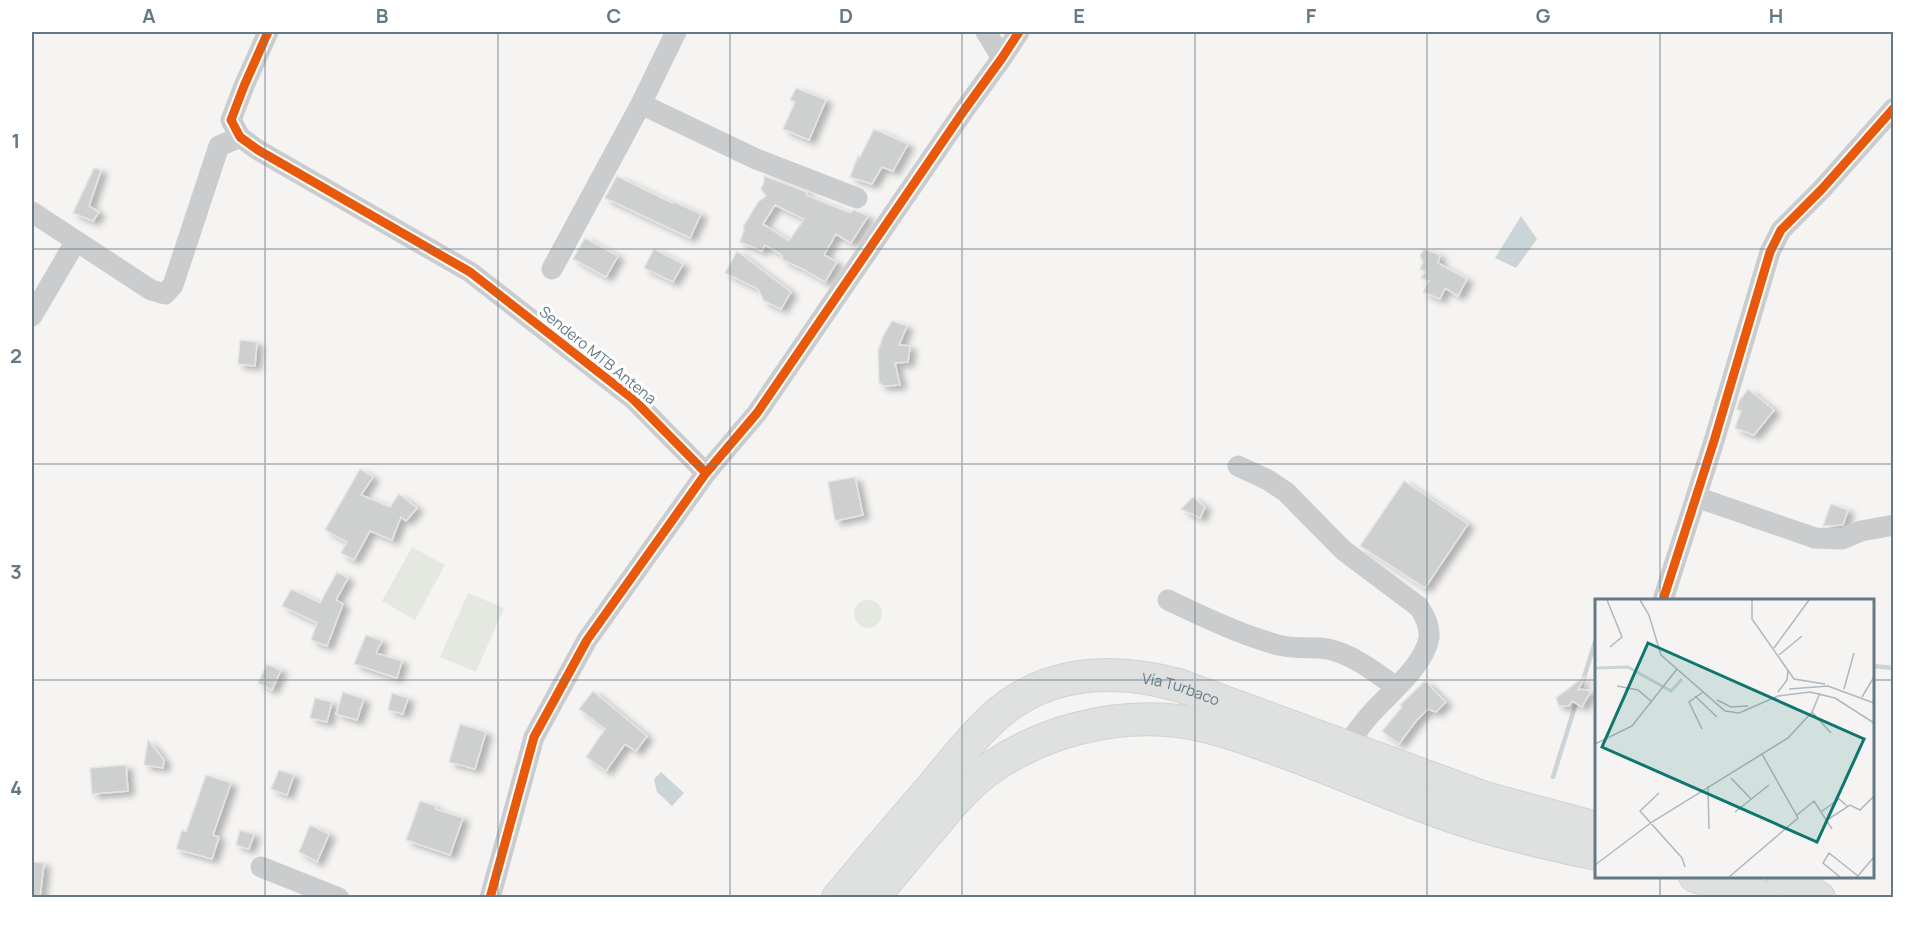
<svg xmlns="http://www.w3.org/2000/svg" width="1925" height="929" font-family="Manrope,sans-serif">
	<defs>
		<filter id="shadow"><feDropShadow dx="6" dy="4" stdDeviation="3" flood-color="#0004"/></filter>
	</defs>
	<rect width="100%" height="100%" fill="#f5f4f3"/>
	<path fill="#e5e7e1" d="M412 547 445 565 415 620 382 601Z
		M468 593 504 608 476 672 440 657Z
		M854 614a14 14 0 1 1 28 0a14 14 0 1 1-28 0Z"/>
	<path fill="#cbd5d7" d="M1521 216 1537 239 1516 268 1495 258Z
		M661 772 684 793 672 806 657 792 654 779Z"/>
	<g fill="none" stroke-linecap="round" stroke-linejoin="round">
		<path stroke="#cbd5d7" stroke-width="4.5" d="M1872 666 1894 668
			M1553 777 1595 642H1596"/>
	</g>
	<path fill="#cecfcf" stroke="#e4e4e2" stroke-width="1.5" fill-rule="evenodd" filter="url(#shadow)" d="M796 88 826 100 809 140 783 129 795 102 790 100Z
		M874 129 908 144 893 171 882 167 872 184 850 177 858 156 860 157Z
		M94 168 101 170 89 206 99 212 93 221 73 213Z
		M617 176 672 203V201L701 214 690 238 605 198Z
		M764 176 807 192 806 195 850 213 854 210 868 216 851 243 836 234 824 255 837 262 825 282 803 269 783 260 782 255 765 245 762 251 740 242 744 230 743 227 758 202 766 196 761 189 764 182ZM775 205 804 219 789 241 763 224Z
		M585 238 618 256 606 277 573 259Z
		M654 249 683 264 673 282 644 268Z
		M1424 249 1440 255 1438 263 1467 279 1458 296 1445 288 1440 299 1423 292 1429 281 1421 278 1425 272 1420 269 1423 262 1420 256Z
		M737 251 791 292 781 309 764 301 758 289 725 273Z
		M892 321 907 326 899 345 910 346 908 362 895 363 900 385 884 386 879 383 878 351 883 336Z
		M240 340 257 342 255 366 238 364Z
		M1748 389 1774 410 1754 435 1735 428 1741 411 1737 409 1739 401Z
		M360 469 373 477 361 495 390 507 399 494 417 508 406 521 401 517 392 540 370 531 354 560 341 553 347 542 325 530Z
		M855 477 863 515 835 521 828 482Z
		M1404 481 1468 524 1425 588 1360 546Z
		M1193 497 1205 507 1200 518 1181 509Z
		M1831 504 1848 510 1843 525 1823 526Z
		M337 572 348 578 336 600 343 604 327 646 311 640 317 623 282 606 291 589 320 603Z
		M366 635 382 641 376 653 402 661 397 678 354 664Z
		M267 664 281 670 272 690 258 683Z
		M1585 676 1578 690 1580 689 1591 691 1582 707 1572 701 1569 706H1559L1556 698Z
		M1425 681 1446 702 1436 712 1428 709 1416 721 1399 744 1382 731 1402 707 1400 705Z
		M593 691 647 736 636 751 625 744 606 771 586 757 605 729 579 709Z
		M343 692 364 699 357 720 336 714Z
		M392 693 408 698 403 714 388 710Z
		M315 698 332 702 327 722 310 718Z
		M460 724 486 732 475 769 449 762Z
		M148 740 164 760 163 768 144 765Z
		M126 765 128 791 92 794 90 768Z
		M279 770 294 775 287 795 271 789Z
		M206 775 231 783 213 835 219 837 212 859 176 849 182 830 186 832Z
		M420 801 436 806 435 809 463 818 450 855 406 840Z
		M310 825 329 834 317 862 299 852Z
		M240 830 254 834 249 849 236 845Z
		M32 862 44 863 40 897H32Z"/>
	<g fill="none" stroke-linecap="round" stroke-linejoin="round">
		<g stroke="#d1d2d2" stroke-width="34">
			<g id="highway">
				<path d="M1695 876 1765 898"/>
				<path d="M1783 876 1819 898"/>
				<path id="s1" d="M838 898C869 860 901 823 933 786 951 764 969 741 990 721 1042 670 1112 667 1178 685L1485 798 1596 828"/>
				<path d="M872 898C891 876 909 854 928 832 947 809 967 784 992 767 1042 733 1107 715 1168 720 1207 723 1246 738 1282 751 1342 773 1400 799 1460 819 1505 834 1551 844 1596 854"/>
			</g>
		</g>
		<path stroke="#cacccd" stroke-width="21" d="M268 32 244 86 231 120 240 137 258 150 470 272 633 399 706 473
			M986 32 1002 58
			M641 104 756 159 857 198
			M32 212 151 290 165 294 173 285 219 146 240 137
			M552 269 641 104 676 32
			M32 316 76 241
			M1238 466 1268 480 1286 492 1343 550 1419 607C1425 616 1430 626 1429 638 1424 666 1388 694 1369 716 1361 725 1354 736 1346 746
			M1696 497 1815 538 1842 539 1861 531 1894 525
			M1168 600C1204 617 1239 634 1278 645 1297 650 1310 646 1328 649 1354 655 1375 672 1396 687
			M1663 600 1714 441 1770 252 1781 230 1822 189 1894 108
			M261 867 339 898
			M490 898 534 737 587 640 706 473 757 413 965 109 1002 58 1019 32"/>
		<use href="#highway" stroke="#dfe0e0" stroke-width="32"/>
		<g stroke="#fff" stroke-width="13">
			<path id="cycleway" d="M268 32 244 86 231 120 240 137 258 150 470 272 633 399 706 473
				M1663 600 1714 441 1770 252 1781 230 1822 189 1894 108
				M490 898 534 737 587 640 706 473 757 413 965 109 1002 58 1019 32"/>
		</g>
		<use href="#cycleway" stroke="#e8590c" stroke-width="9"/>
	</g>
	<path fill="none" stroke="#637985" stroke-width="1.5" stroke-opacity="0.55" d="M265 32V898M498 32V898M730 32V898M962 32V898M1195 32V898M1427 32V898M1660 32V600M32 249H1894M32 464H1894M32 680H1596M1872 680H1894M1660 876V898"/>
	<g text-anchor="middle" dominant-baseline="central" stroke-width="6" stroke-linejoin="round" paint-order="stroke">
		<g font-size="15" fill="#637985" stroke="#fff">
			<text transform="translate(598 355) rotate(39)">Sendero MTB Antena</text>
			<text stroke="none"><textPath href="#s1" startOffset="438">Vía Turbaco</textPath></text>
		</g>
	</g>
	<g transform="translate(1595 599)">
		<rect width="279" height="279" fill="#f5f4f3"/>
		<path fill="none" stroke="#cbd5d7" stroke-width="3" d="M0 69 33 68 76 92 87 80"/>
		<path fill="none" stroke="#aeb8bd" stroke-width="1.5" d="M12 1 27 38 15 48M45 1 54 16 66 56 130 112 144 114 183 97 215 93 240 99 279 124M157 1V20L199 80 230 85M179 49 214 1M184 56 207 37M22 87 43 91 57 103M194 90 233 87 279 104M249 90 259 54M183 93 192 81 193 71M100 97 122 118M267 98 279 78M122 101 136 108 153 107M217 113 236 134M107 130 94 103 108 93M0 145 37 127 82 70M136 179 156 200M113 187 114 230M64 194 45 212 87 259 90 268M140 213 174 186M226 213 244 200 252 207M202 216 219 202 237 230M232 221 255 206 265 211 279 197M0 266 57 223 193 139 217 113 225 94M134 278 203 219 167 155M245 278 228 264 234 254 263 277M262 278 279 258"/>
		<path fill="#0f766e" fill-opacity="0.15" stroke="#0f766e" stroke-width="3" d="M53 44 269 140 222 243 7 148Z"/>
		<rect width="279" height="279" fill="none" stroke="#637985" stroke-width="3"/>
	</g>
	<rect width="1925" height="929" fill="none" stroke="#ffffff" stroke-width="66"/>
	<rect x="33" y="33" width="1859" height="863" fill="none" stroke="#637985" stroke-width="2"/>
	<g font-size="20" text-anchor="middle" font-weight="bold" fill="#637985">
		<text x="149" y="23">A</text>
		<text x="382" y="23">B</text>
		<text x="614" y="23">C</text>
		<text x="846" y="23">D</text>
		<text x="1079" y="23">E</text>
		<text x="1311" y="23">F</text>
		<text x="1543" y="23">G</text>
		<text x="1776" y="23">H</text>
		<text x="16" y="148">1</text>
		<text x="16" y="363">2</text>
		<text x="16" y="579">3</text>
		<text x="16" y="795">4</text>
	</g>
</svg>
